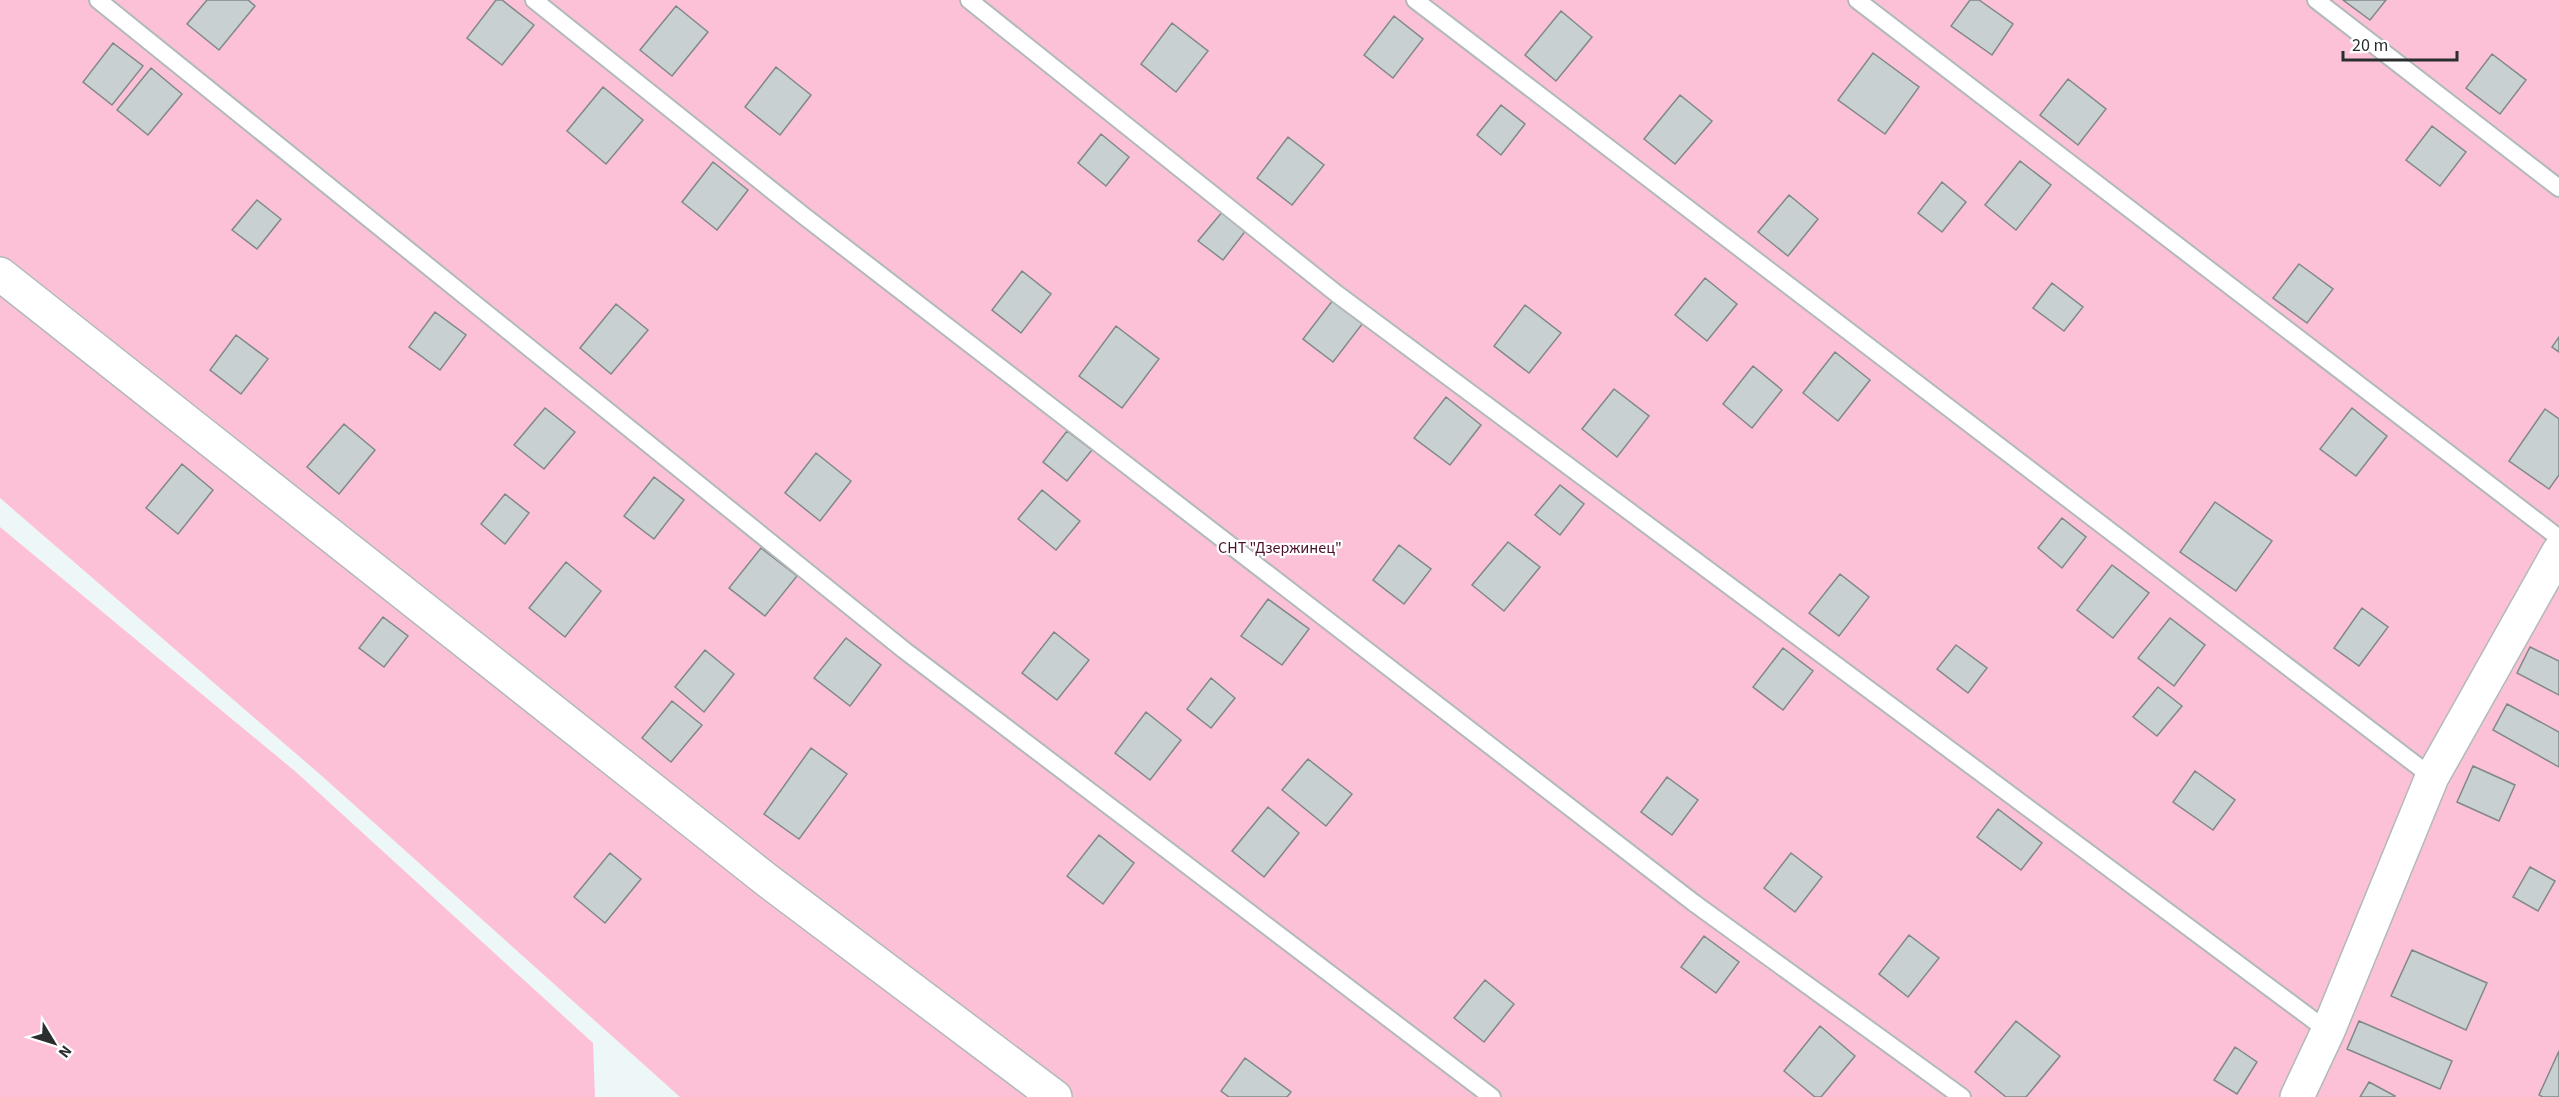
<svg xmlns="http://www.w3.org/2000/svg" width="2559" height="1097" font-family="'Source Sans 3',sans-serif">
	<rect width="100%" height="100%" fill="#eef7f8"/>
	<path fill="#fcc1d6" d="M0 0H2559V1097H680L323 777 0 498Z
		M0 527 296 772 593 1043 595 1097H0Z"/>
	<path fill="#c8d0d1" stroke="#808889" stroke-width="1.5" d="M207 0H248L255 6 219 50 187 24Z
		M496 0H502L534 25 502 65 467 38Z
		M1970 0H1979L2013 24 1992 55 1951 26Z
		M2343 0H2386L2370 20Z
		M676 6 708 32 672 76 640 50Z
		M1561 11 1592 37 1556 81 1525 55Z
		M1394 16 1423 39 1393 78 1364 55Z
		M1172 23 1208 51 1176 92 1141 64Z
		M113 43 143 66 112 105 83 82Z
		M1873 53 1919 87 1885 134 1838 100Z
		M2492 54 2526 80 2500 114 2466 88Z
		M776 67 811 95 780 135 745 107Z
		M151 68 182 94 148 135 117 110Z
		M2068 79 2106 109 2078 145 2040 115Z
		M603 87 643 120 606 164 567 131Z
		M1680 95 1712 121 1675 164 1644 139Z
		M1501 105 1525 124 1501 155 1477 135Z
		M2432 126 2466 152 2440 186 2406 160Z
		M1101 134 1129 157 1106 186 1078 163Z
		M1288 137 1324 165 1292 205 1257 178Z
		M2020 161 2051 185 2016 230 1985 205Z
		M713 162 748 190 717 230 682 202Z
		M1942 182 1966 202 1942 232 1918 213Z
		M1789 195 1818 219 1788 256 1758 232Z
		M257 200 281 219 257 249 232 230Z
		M1223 211 1247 229 1223 260 1198 241Z
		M2299 264 2333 289 2307 323 2273 298Z
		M1022 271 1051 294 1021 333 992 310Z
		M1705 278 1737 304 1707 341 1675 315Z
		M2052 283 2083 307 2064 331 2033 308Z
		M1333 300 1363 323 1333 362 1303 339Z
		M616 304 648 330 611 374 580 348Z
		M1525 305 1561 333 1529 373 1494 346Z
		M435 312 466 335 440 370 409 347Z
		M1116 326 1159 359 1122 408 1079 376Z
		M236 335 268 359 241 394 210 370Z
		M2559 337V352L2552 347Z
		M1835 352 1870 380 1838 421 1803 393Z
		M1753 366 1782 390 1752 428 1723 404Z
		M1614 389 1649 416 1617 457 1582 429Z
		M1446 397 1481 425 1450 465 1414 438Z
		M545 408 575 432 544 469 514 445Z
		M2352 408 2387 436 2356 476 2320 449Z
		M2545 409 2559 419V475L2549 489 2509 461Z
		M344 424 375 450 339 494 307 467Z
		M1067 431 1092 450 1067 481 1043 462Z
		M816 453 851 481 820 521 785 493Z
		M182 464 213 490 178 534 146 508Z
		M654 477 684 500 654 539 624 516Z
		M1560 485 1584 504 1560 535 1535 515Z
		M1042 490 1080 521 1056 550 1018 519Z
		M505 494 529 513 505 544 481 524Z
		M2215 502 2272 541 2236 591 2180 552Z
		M2062 518 2086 537 2062 568 2038 548Z
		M1508 542 1540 567 1504 611 1472 585Z
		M1399 545 1431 569 1404 604 1373 580Z
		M761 548 797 576 765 616 729 588Z
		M566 562 601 591 565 637 529 608Z
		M2112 565 2149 593 2113 638 2077 610Z
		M1840 574 1869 597 1839 636 1809 613Z
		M1268 599 1309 629 1282 665 1241 636Z
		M2362 608 2388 627 2359 666 2334 648Z
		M383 617 408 636 384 667 359 648Z
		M2170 618 2205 645 2174 686 2138 658Z
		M1054 632 1089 660 1057 700 1022 673Z
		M846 638 881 665 850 706 814 678Z
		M1956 645 1987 668 1968 693 1937 669Z
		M2530 647 2559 661V695L2517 673Z
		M1783 648 1813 671 1783 710 1753 687Z
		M705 650 734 674 704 712 675 687Z
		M1211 678 1235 698 1211 728 1187 709Z
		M2158 687 2182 706 2157 736 2133 717Z
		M672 701 702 725 671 762 642 738Z
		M2507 704 2559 732V767L2493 730Z
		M1146 712 1181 740 1150 780 1115 753Z
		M811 748 847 774 799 839 764 814Z
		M1308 759 1352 794 1326 826 1282 790Z
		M2473 766 2515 785 2499 821 2457 802Z
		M2195 771 2235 800 2213 830 2173 802Z
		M1667 777 1698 800 1672 835 1641 812Z
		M1268 807 1299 833 1264 877 1232 851Z
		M1998 809 2042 843 2021 870 1977 837Z
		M1099 835 1134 863 1103 904 1067 876Z
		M610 853 641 879 605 923 574 897Z
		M1791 853 1822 877 1795 912 1764 888Z
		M2530 867 2555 881 2538 911 2513 897Z
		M1909 935 1939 958 1908 997 1879 974Z
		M1704 936 1739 962 1716 993 1681 967Z
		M2412 950 2487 983 2466 1030 2391 996Z
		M1485 980 1514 1004 1484 1042 1454 1018Z
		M2016 1021 2060 1056 2026 1097H2006L1975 1072Z
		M2359 1021 2452 1061 2440 1089 2347 1049Z
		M1820 1026 1855 1056 1821 1097H1815L1784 1071Z
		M2235 1047 2257 1062 2237 1094 2214 1080Z
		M2559 1051V1097H2543L2539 1095Z
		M1245 1058 1291 1092 1287 1097H1229L1221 1091Z
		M2369 1082 2395 1096 2394 1097H2360Z"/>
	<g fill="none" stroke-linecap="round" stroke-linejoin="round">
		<g stroke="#b1b9ba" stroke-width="20">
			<path id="lane" d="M98 0 904 650 1492 1097
				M534 0 804 216 1694 903 1962 1097
				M969 0 1337 294 2328 1031
				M1415 0 2432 777
				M1857 0 2559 538
				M2316 0 2559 188"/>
		</g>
		<g stroke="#b1b9ba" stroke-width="36">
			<path id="street" d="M0 274 768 881 1055 1097
				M2297 1097 2328 1031 2432 777 2559 551"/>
		</g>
		<use href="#lane" stroke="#fff" stroke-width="16"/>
		<use href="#street" stroke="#fff" stroke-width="33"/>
	</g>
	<g text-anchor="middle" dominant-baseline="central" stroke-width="4.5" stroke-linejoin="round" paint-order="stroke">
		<g font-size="16" fill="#4b102d" stroke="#fff">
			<text x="1280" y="548">СНТ "Дзержинец"</text>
		</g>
	</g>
	<g transform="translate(54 1043) rotate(128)" stroke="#ffffff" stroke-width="4.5" paint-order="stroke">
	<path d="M0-4.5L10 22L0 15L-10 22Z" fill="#2a2e2e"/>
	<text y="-9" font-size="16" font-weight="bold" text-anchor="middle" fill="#2a2e2e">N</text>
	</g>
	<path d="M2343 51v9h114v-9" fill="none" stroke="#2a2e2e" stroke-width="3"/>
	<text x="2352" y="51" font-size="18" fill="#2a2e2e" stroke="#ffffff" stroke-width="4.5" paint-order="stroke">20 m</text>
</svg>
